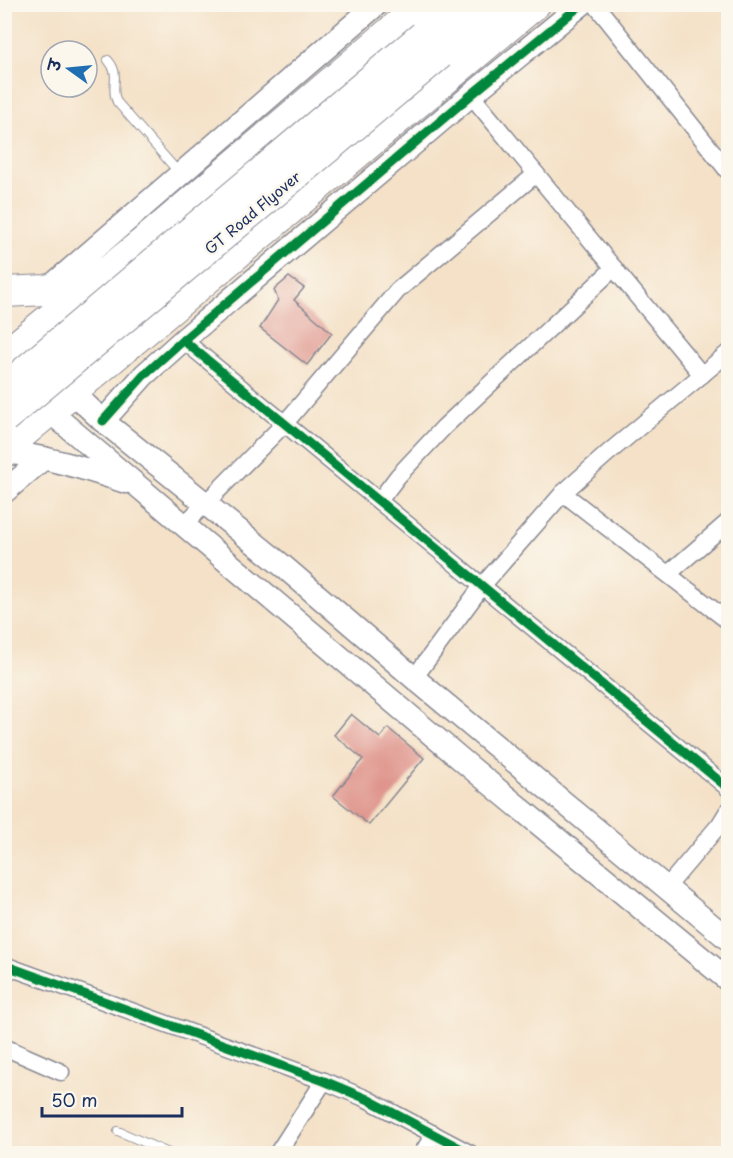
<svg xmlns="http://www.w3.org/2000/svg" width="733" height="1158" font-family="'Playpen Sans','Playpen Sans Deva',sans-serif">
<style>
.building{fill:#df958d}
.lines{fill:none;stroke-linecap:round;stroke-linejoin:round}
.lane-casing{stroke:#888892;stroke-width:10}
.street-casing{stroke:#888892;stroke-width:19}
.secondary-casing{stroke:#888892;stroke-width:25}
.highway-casing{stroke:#888892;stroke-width:32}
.lane{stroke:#fff;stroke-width:8}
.street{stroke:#fff;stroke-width:16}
.secondary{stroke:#fff;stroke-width:22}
.highway{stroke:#fff;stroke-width:30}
.highway-bridge-casing{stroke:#888892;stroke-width:32;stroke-linecap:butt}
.highway-bridge{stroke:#fff;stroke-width:30}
.cycleway-casing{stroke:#fbf7ec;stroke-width:13}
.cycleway{stroke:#00873e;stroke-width:9}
.labels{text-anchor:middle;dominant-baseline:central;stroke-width:5;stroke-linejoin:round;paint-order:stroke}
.street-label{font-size:15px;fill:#1b2f5e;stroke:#fbf7ec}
</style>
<rect width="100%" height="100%" fill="#fbf7ec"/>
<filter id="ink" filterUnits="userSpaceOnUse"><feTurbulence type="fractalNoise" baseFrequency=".0167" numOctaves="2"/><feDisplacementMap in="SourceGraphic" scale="12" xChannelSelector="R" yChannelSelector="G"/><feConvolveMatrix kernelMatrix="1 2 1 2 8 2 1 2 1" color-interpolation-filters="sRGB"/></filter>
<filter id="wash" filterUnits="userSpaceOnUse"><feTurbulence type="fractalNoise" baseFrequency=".008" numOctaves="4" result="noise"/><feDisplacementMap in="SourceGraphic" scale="24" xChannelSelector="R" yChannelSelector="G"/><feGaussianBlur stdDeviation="1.35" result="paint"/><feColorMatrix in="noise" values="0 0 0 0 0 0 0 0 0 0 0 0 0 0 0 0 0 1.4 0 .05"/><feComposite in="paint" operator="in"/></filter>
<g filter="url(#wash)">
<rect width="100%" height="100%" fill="#f4e1c7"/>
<g id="blocks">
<g class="building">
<polygon points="289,277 304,288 294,300 332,333 307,365 260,328 278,300 274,290"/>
<polygon points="351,714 380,738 388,728 424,758 369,825 333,796 363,759 334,735"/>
</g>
</g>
</g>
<g filter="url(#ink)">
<use href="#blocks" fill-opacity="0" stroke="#888892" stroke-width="1.5"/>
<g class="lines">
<defs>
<g id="lane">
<path d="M108,60C122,76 109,86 117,102L180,174"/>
<polyline points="118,1131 171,1154"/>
</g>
<g id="street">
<polyline points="595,4 728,171"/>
<polyline points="471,95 702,375"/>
<polyline points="183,340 728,788"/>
<polyline points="563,493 728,621"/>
<polyline points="379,501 398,476 444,427 614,268"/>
<polyline points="184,525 285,423 398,290 536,174"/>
<polyline points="668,574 728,522"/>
<polyline points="414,678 482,586 563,493 608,453 728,353"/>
<polyline points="667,887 720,824 728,811"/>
<polyline points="4,965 324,1081 367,1099 471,1154"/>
<polyline points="4,1047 61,1072"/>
<polyline points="277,1154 324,1081"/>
<polyline points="422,1154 434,1134"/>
</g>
<g id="secondary">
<polyline points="57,281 377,4"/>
<polyline points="72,392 103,421 283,566 414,678 728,939"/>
<polyline points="49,411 469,766 728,980"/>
<polyline points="103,421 144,375 183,340 471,95 582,4"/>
<path d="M4,452C46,456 86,469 126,482"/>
<polyline points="4,492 44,458"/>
</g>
<g id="highway">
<polyline points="423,36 460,4"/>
<polyline points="440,54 499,4"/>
<polyline points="4,292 47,290 95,272"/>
<polyline points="4,356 145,241 423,4"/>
<polyline points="4,449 535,4"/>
</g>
</defs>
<use href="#lane" class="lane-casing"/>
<use href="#street" class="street-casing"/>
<use href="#secondary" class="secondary-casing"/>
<use href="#highway" class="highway-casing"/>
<use href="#lane" class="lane"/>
<use href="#street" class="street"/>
<use href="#secondary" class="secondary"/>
<use href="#highway" class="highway"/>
<defs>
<g id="highway-bridge">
<polyline points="4,389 423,36"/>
<polyline points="4,418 440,54"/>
</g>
</defs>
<use href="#highway-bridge" class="highway-bridge-casing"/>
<use href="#highway-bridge" class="highway-bridge"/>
<defs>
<g id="cycleway">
<polyline points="183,340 728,788"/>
<polyline points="103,421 144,375 183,340 471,95 582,4"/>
<polyline points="4,965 324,1081 367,1099 471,1154"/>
</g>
</defs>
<use href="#cycleway" class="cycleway-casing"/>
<use href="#cycleway" class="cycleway"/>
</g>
</g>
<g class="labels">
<g class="street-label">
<text transform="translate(252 212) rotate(-40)">GT Road Flyover</text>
</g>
</g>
<rect width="733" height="1158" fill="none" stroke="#fbf7ec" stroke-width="24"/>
<g transform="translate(69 69) rotate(285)"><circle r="28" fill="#fbf7ec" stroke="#a1a7b3" stroke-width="1.5"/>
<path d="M0-4.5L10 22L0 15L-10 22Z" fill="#1f6fb2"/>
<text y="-9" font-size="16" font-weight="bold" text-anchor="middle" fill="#1b2f5e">उ</text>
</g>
<path d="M42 1107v9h140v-9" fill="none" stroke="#1b2f5e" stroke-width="3"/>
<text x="51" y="1107" font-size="18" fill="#1b2f5e" stroke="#fbf7ec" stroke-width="4.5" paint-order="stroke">50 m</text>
</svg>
